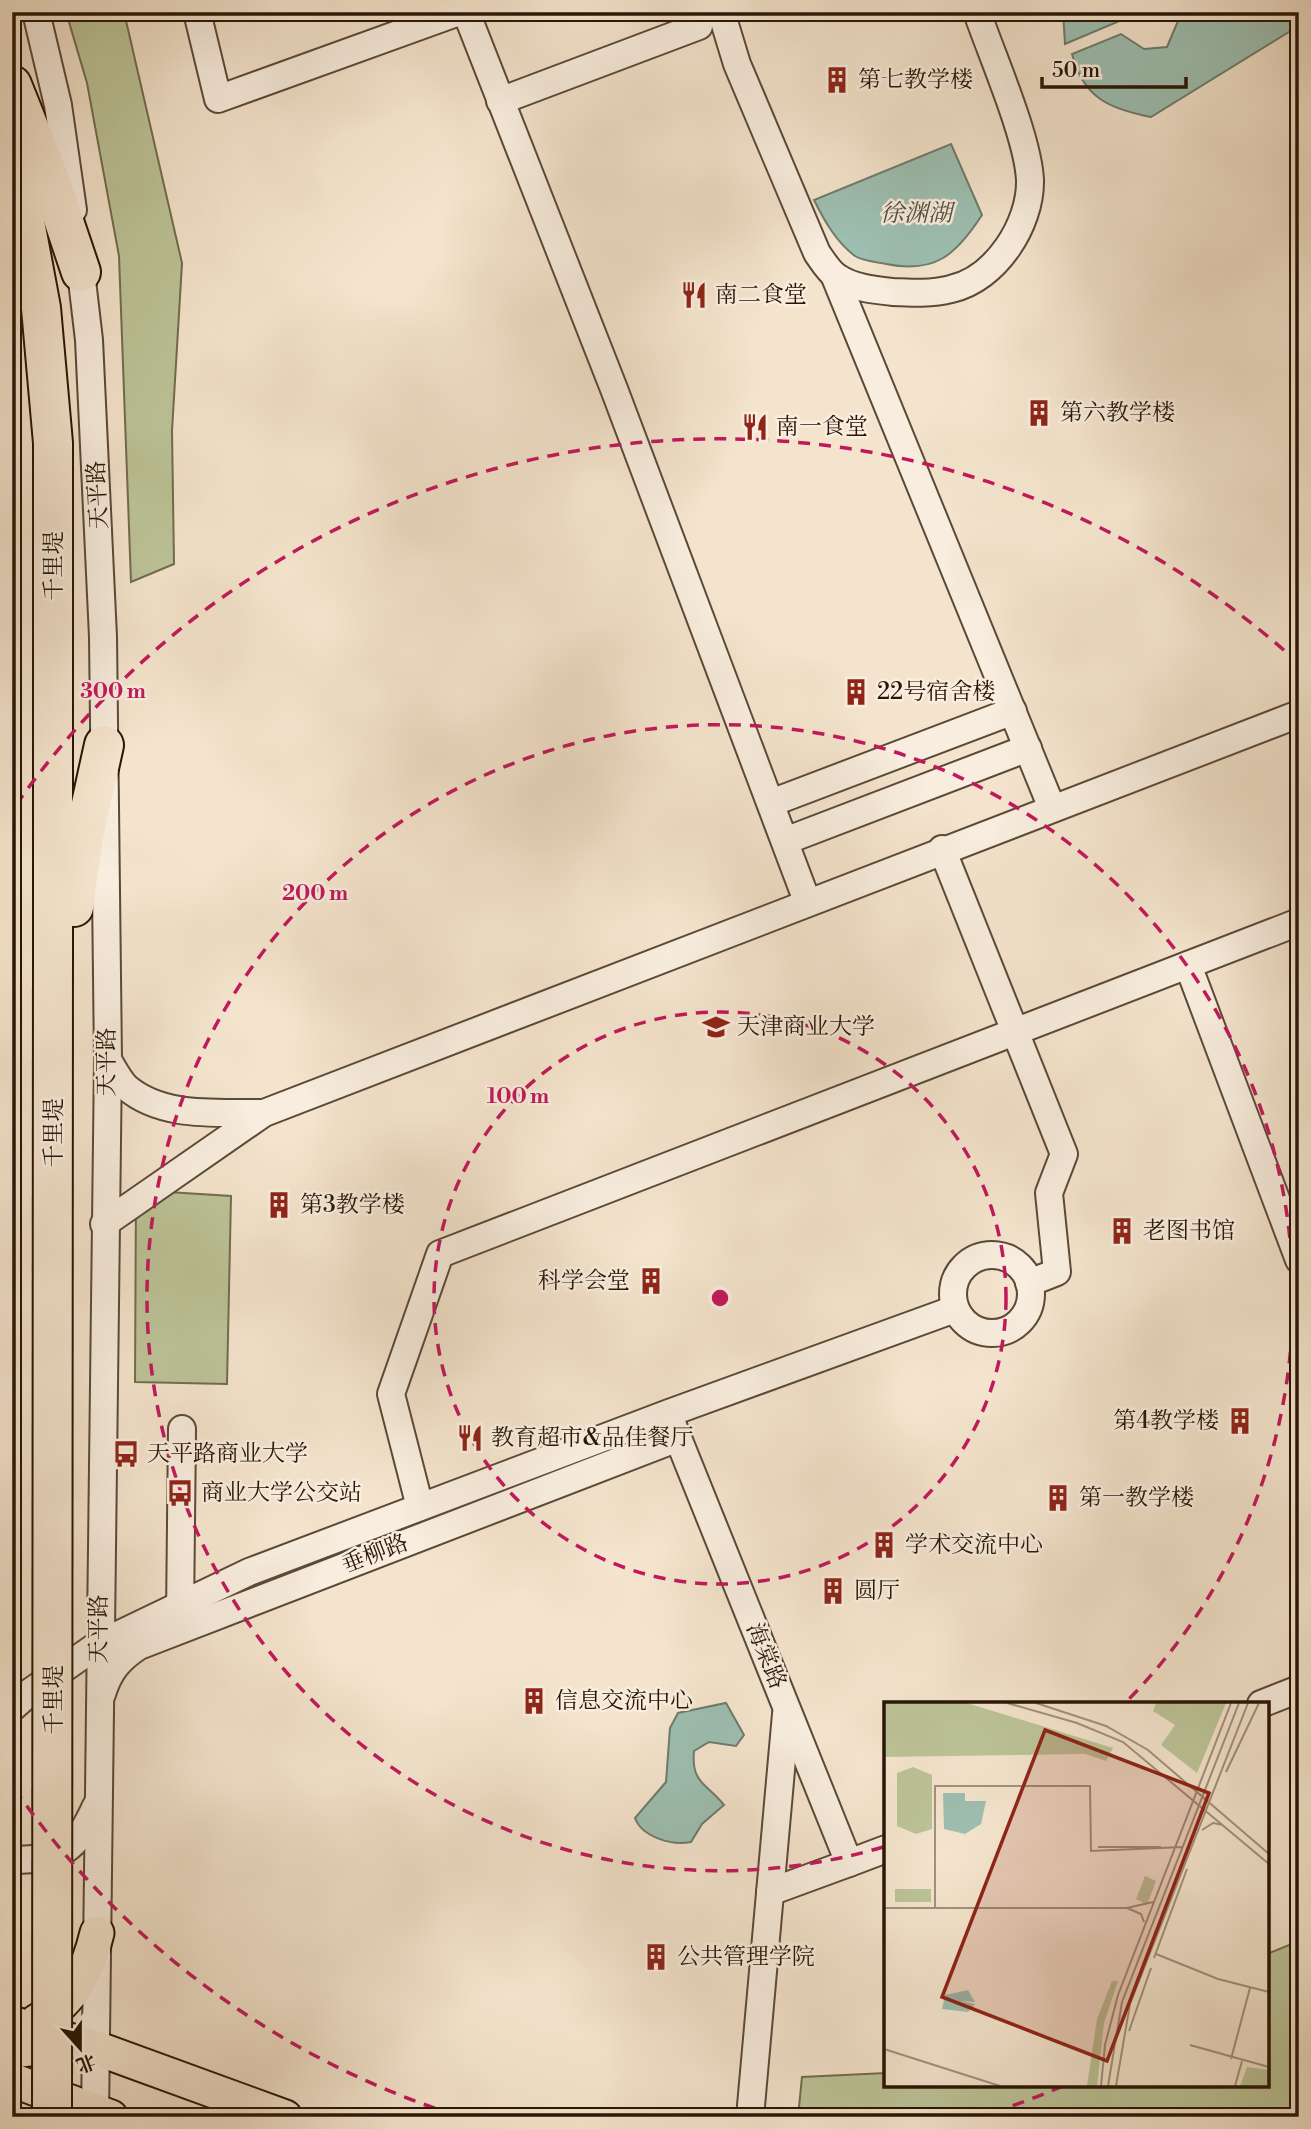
<svg xmlns="http://www.w3.org/2000/svg" width="1311" height="2129" font-family="'Libre Bodoni','Noto Serif SC',serif">
<style>
.green{fill:#bcc498;stroke:#726c4f;stroke-width:2}
.water{fill:#9dbfb1;stroke:#6e7b6d;stroke-width:2}
.lines{fill:none;stroke-linecap:round;stroke-linejoin:round}
.minor-casing{stroke:#5b4938;stroke-width:30}
.major-casing{stroke:#281506;stroke-width:37}
.highway-casing{stroke:#281506;stroke-width:42}
.minor{stroke:#f8edde;stroke-width:26}
.major{stroke:#f4e4cd;stroke-width:33}
.highway{stroke:#f4e4cd;stroke-width:38}
.highway-bridge-casing{stroke:#281506;stroke-width:42;stroke-linecap:butt}
.highway-bridge{stroke:#f4e4cd;stroke-width:38}
.ring{fill:none;stroke:#c2185b;stroke-width:3.5;stroke-dasharray:12 9}
.labels{text-anchor:middle;dominant-baseline:central;stroke-width:5;stroke-linejoin:round;paint-order:stroke}
.poi-label{font-size:23px;fill:#281506;stroke:#f8edde;text-anchor:start}
.street-label{font-size:23px;fill:#281506;stroke:#f8edde}
.water-label{font-size:24px;font-style:italic;fill:#515042;stroke:#f8edde}
.inset-road{fill:none;stroke:#a2917d;stroke-width:2}
.view{fill:#8f2418;fill-opacity:0.15;stroke:#8f2418;stroke-width:3.5}
.inset-edge{fill:none;stroke:#281506;stroke-width:3.5}
.centre{fill:#c2185b;stroke:#f8edde;stroke-width:3.5}
.ring-label{font-size:21px;text-anchor:middle;font-weight:bold;fill:#c2185b;stroke:#f8edde;stroke-width:5;stroke-linejoin:round;paint-order:stroke}
</style>
<rect width="100%" height="100%" fill="#f4e4cd"/>
<filter id="stains"><feTurbulence type="fractalNoise" baseFrequency=".00286" numOctaves="4"/><feColorMatrix values="0 0 0 0 .2 0 0 0 0 .09 0 0 0 0 .02 0 0 0 .5 -.17"/></filter>
<radialGradient id="worn" r=".72"><stop offset=".6" stop-color="#630" stop-opacity="0"/><stop offset="1" stop-color="#630" stop-opacity=".3"/></radialGradient>
<g class="green">
<polygon points="66,12 124,12 182,263 172,431 174,564 131,582 119,256 87,83"/>
<polygon points="136,1190 231,1196 227,1384 135,1382"/>
<polygon points="1299,1941 1299,2117 798,2117 802,2077 886,2073 886,2085 1267,2085 1267,1954"/>
</g>
<g class="water">
<polygon points="1063,12 1128,12 1122,20 1065,44"/>
<path d="M1170,12H1299L1297,27L1151,117C1110,109 1083,98 1072,54L1121,34L1144,49L1167,47L1178,21Z"/>
<path d="M951,144L982,215C956,255 935,274 886,264C877,262 862,261 855,256C836,242 824,220 814,200Z"/>
<path d="M726,1703L744,1735L736,1746L709,1742L694,1751C691,1783 706,1783 724,1805L702,1824L691,1842C672,1846 642,1837 635,1818L666,1782L670,1728L678,1713Z"/>
</g>
<g class="lines">
<defs>
<g id="minor">
<polyline points="36,12 58,105 73,210"/>
<polyline points="197,12 218,99 459,12"/>
<polyline points="466,12 614,389 807,901"/>
<path d="M723,18L737,64L817,253C822,260 829,272 837,277C853,288 874,290 893,292C912,293 932,294 951,289C996,279 1031,224 1030,180C1028,137 992,56 977,12"/>
<polyline points="500,101 699,26 694,12"/>
<polyline points="79,255 89,340 103,637 108,1060 95,2117"/>
<polyline points="835,277 1052,808"/>
<polyline points="771,803 1013,711"/>
<polyline points="785,841 1028,748"/>
<polyline points="942,849 1064,1154 1049,1193 1057,1272 1029,1283"/>
<polyline points="1188,965 1299,1260"/>
<path d="M108,1060C113,1068 119,1080 126,1087C163,1119 219,1112 264,1113"/>
<polyline points="104,1224 264,1113 1299,714"/>
<circle cx="992" cy="1294" r="39"/>
<polyline points="672,1423 849,1863 886,1849"/>
<polyline points="420,1507 391,1394 440,1254 1299,922"/>
<polyline points="180,1617 182,1429"/>
<path d="M102,1694C109,1671 119,1659 139,1646L678,1438"/>
<polyline points="1261,1704 1299,1689"/>
<polyline points="12,1708 30,1692 99,1644 249,1572 669,1413 955,1309"/>
<path d="M12,1860C62,1859 75,1852 96,1806"/>
<polyline points="770,1892 849,1863"/>
<polyline points="750,2117 786,1714"/>
</g>
<g id="major">
<path d="M37,2021C73,2002 88,1971 97,1933"/>
<polyline points="12,2023 96,2048 285,2117"/>
<polyline points="12,2051 62,2045"/>
<polyline points="12,2080 111,2117"/>
</g>
<g id="highway">
<polyline points="12,85 49,177 81,272"/>
<polyline points="12,152 41,308 53,443 53,954"/>
<polyline points="74,907 84,836 104,745"/>
</g>
</defs>
<use href="#minor" class="minor-casing"/>
<use href="#major" class="major-casing"/>
<use href="#highway" class="highway-casing"/>
<use href="#minor" class="minor"/>
<use href="#major" class="major"/>
<use href="#highway" class="highway"/>
<defs>
<polyline id="highway-bridge" points="52,2117 53,954"/>
</defs>
<use href="#highway-bridge" class="highway-bridge-casing"/>
<use href="#highway-bridge" class="highway-bridge"/>
</g>
<g class="ring">
<circle cx="720" cy="1298" r="286"/>
<path d="M883 1847A573 573 0 1 1 1125 1703"/>
<path d="M1063 2086A859 859 0 0 1 985 2115M455 2115A859 859 0 0 1 16 1791M16 805A859 859 0 0 1 1295 660"/>
</g>
<defs>
<symbol id="building-bare" viewBox="-9 -9 18 18"><path d="M-4-6H4V6H1V3H-1V6H-4ZM-2.5-4.3h1.7v1.8h-1.7ZM.8-4.3h1.7v1.8H.8ZM-2.5-1h1.7V.8h-1.7ZM.8-1h1.7V.8H.8Z" fill="#8f2418" stroke="#f8edde" stroke-width="2.5" paint-order="stroke"/></symbol>
<symbol id="restaurant-bare" viewBox="-9 -9 18 18"><path d="M-5-6h1v4h1v-4h1v4h1v-4h1v5L-1.5 .5V6h-2V.5L-5-1ZM5-6V6H3V1.5H1.5Q1.5-4 5-6Z" fill="#8f2418" stroke="#f8edde" stroke-width="2.5" paint-order="stroke"/></symbol>
<symbol id="university-bare" viewBox="-9 -9 18 18"><path d="M0-5L7-2L0 1L-7-2ZM-4 1L0 2.5L4 1V4Q0 6-4 4Z" fill="#8f2418" stroke="#f8edde" stroke-width="2.5" paint-order="stroke"/></symbol>
<symbol id="bus-bare" viewBox="-9 -9 18 18"><path d="M-5-6H5V4H4V6H2V4H-2V6H-4V4H-5ZM-3.5-4V0h7V-4ZM-3.5 1.2v1.5H-2V1.2ZM2 1.2v1.5H3.5V1.2Z" fill="#8f2418" stroke="#f8edde" stroke-width="2.5" paint-order="stroke"/></symbol>
</defs>
<g fill-rule="evenodd">
<use href="#building-bare" x="818" y="61" width="38" height="38"/>
<use href="#restaurant-bare" x="675" y="276" width="38" height="38"/>
<use href="#building-bare" x="1020" y="394" width="38" height="38"/>
<use href="#restaurant-bare" x="736" y="408" width="38" height="38"/>
<use href="#building-bare" x="837" y="673" width="38" height="38"/>
<use href="#university-bare" x="697" y="1008" width="38" height="38"/>
<use href="#building-bare" x="260" y="1186" width="38" height="38"/>
<use href="#building-bare" x="1103" y="1212" width="38" height="38"/>
<use href="#building-bare" x="632" y="1262" width="38" height="38"/>
<use href="#building-bare" x="1221" y="1402" width="38" height="38"/>
<use href="#restaurant-bare" x="451" y="1419" width="38" height="38"/>
<use href="#bus-bare" x="107" y="1435" width="38" height="38"/>
<use href="#bus-bare" x="161" y="1474" width="38" height="38"/>
<use href="#building-bare" x="1039" y="1479" width="38" height="38"/>
<use href="#building-bare" x="865" y="1526" width="38" height="38"/>
<use href="#building-bare" x="814" y="1572" width="38" height="38"/>
<use href="#building-bare" x="515" y="1682" width="38" height="38"/>
<use href="#building-bare" x="637" y="1938" width="38" height="38"/>
</g>
<g class="labels">
<g class="poi-label">
<text x="858" y="80">第七教学楼</text>
<text x="715" y="295">南二食堂</text>
<text x="1060" y="413">第六教学楼</text>
<text x="776" y="427">南一食堂</text>
<text x="877" y="692">22号宿舍楼</text>
<text x="737" y="1027">天津商业大学</text>
<text x="300" y="1205">第3教学楼</text>
<text x="1143" y="1231">老图书馆</text>
<text x="630" y="1281" text-anchor="end">科学会堂</text>
<text x="1219" y="1421" text-anchor="end">第4教学楼</text>
<text x="491" y="1438">教育超市&amp;品佳餐厅</text>
<text x="147" y="1454">天平路商业大学</text>
<text x="201" y="1493">商业大学公交站</text>
<text x="1079" y="1498">第一教学楼</text>
<text x="905" y="1545">学术交流中心</text>
<text x="854" y="1591">圆厅</text>
<text x="555" y="1701">信息交流中心</text>
<text x="677" y="1957">公共管理学院</text>
</g>
<g class="street-label">
<text transform="translate(98 495) rotate(-93)">天平路</text>
<text transform="translate(54 566) rotate(-90)">千里堤</text>
<text transform="translate(107 1062) rotate(-90)">天平路</text>
<text transform="translate(54 1133) rotate(-90)">千里堤</text>
<text transform="translate(375 1554) rotate(-21)">垂柳路</text>
<text transform="translate(99 1629) rotate(-90)">天平路</text>
<text transform="translate(766 1656) rotate(68)">海棠路</text>
<text transform="translate(54 1700) rotate(-90)">千里堤</text>
</g>
<g class="water-label">
<text x="916" y="214">徐渊湖</text>
</g>
</g>
<g transform="translate(884 1702)">
<rect width="385" height="385" fill="#f4e4cd"/>
<path d="M0,1H83L229,46L222,59L201,52L0,55ZM272,1H342L313,71L277,43L291,23L269,9ZM29,65L48,73V127L32,132L13,124V71ZM261,174L272,179L263,203L252,197ZM11,187H47V200H11ZM228,279H234L220,321L213,384H203L213,317ZM363,365L385,368V384H356Z" fill="#bcc498"/>
<path d="M59,91H81V99H102L97,122L81,132L60,127ZM84,288L91,300L76,299L91,302L84,310L58,307L61,293Z" fill="#9dbfb1"/>
<path class="inset-road" d="M123,1L193,21L239,40L385,162M152,1L222,24L264,48L385,152M342,70L375,1M318,128L329,121L339,123M214,145H277M0,206H243L269,200M51,206V84H206L207,149L299,145M243,206L257,212L260,220M272,252L334,277L385,290M270,256L303,167M245,329L267,266M306,343L385,365M0,347L116,384M347,357L366,286M217,384L221,343L234,293L347,1M224,384L238,300L355,1M232,384L246,302L364,1M351,384L358,359"/>
<path class="view" d="M161,28L325,91L223,359L58,295Z"/>
<rect width="385" height="385" class="inset-edge"/>
</g>
<circle cx="720" cy="1298" r="10" class="centre"/>
<g class="ring-label">
<text x="113" y="698">300 m</text>
<text x="315" y="900">200 m</text>
<text x="518" y="1103">100 m</text>
</g>
<rect width="1311" height="2129" fill="none" stroke="#f4e4cd" stroke-width="42"/>
<rect x="14" y="14" width="1283" height="2101" fill="none" stroke="#281506" stroke-width="3.5"/>
<rect x="21" y="21" width="1269" height="2087" fill="none" stroke="#281506" stroke-width="2"/>
<g transform="translate(80 2048) rotate(159)" stroke="#f8edde" stroke-width="5" paint-order="stroke">
<path d="M0-5L12 26L0 18L-12 26Z" fill="#281506"/>
<text y="-10" font-size="19" font-weight="bold" text-anchor="middle" fill="#281506">北</text>
</g>
<path d="M1042 77v10h144v-10" fill="none" stroke="#281506" stroke-width="3.5"/>
<text x="1052" y="77" font-size="21" fill="#281506" stroke="#f8edde" stroke-width="5" paint-order="stroke">50 m</text>
<rect width="100%" height="100%" filter="url(#stains)"/>
<rect width="100%" height="100%" fill="url(#worn)"/>
</svg>
